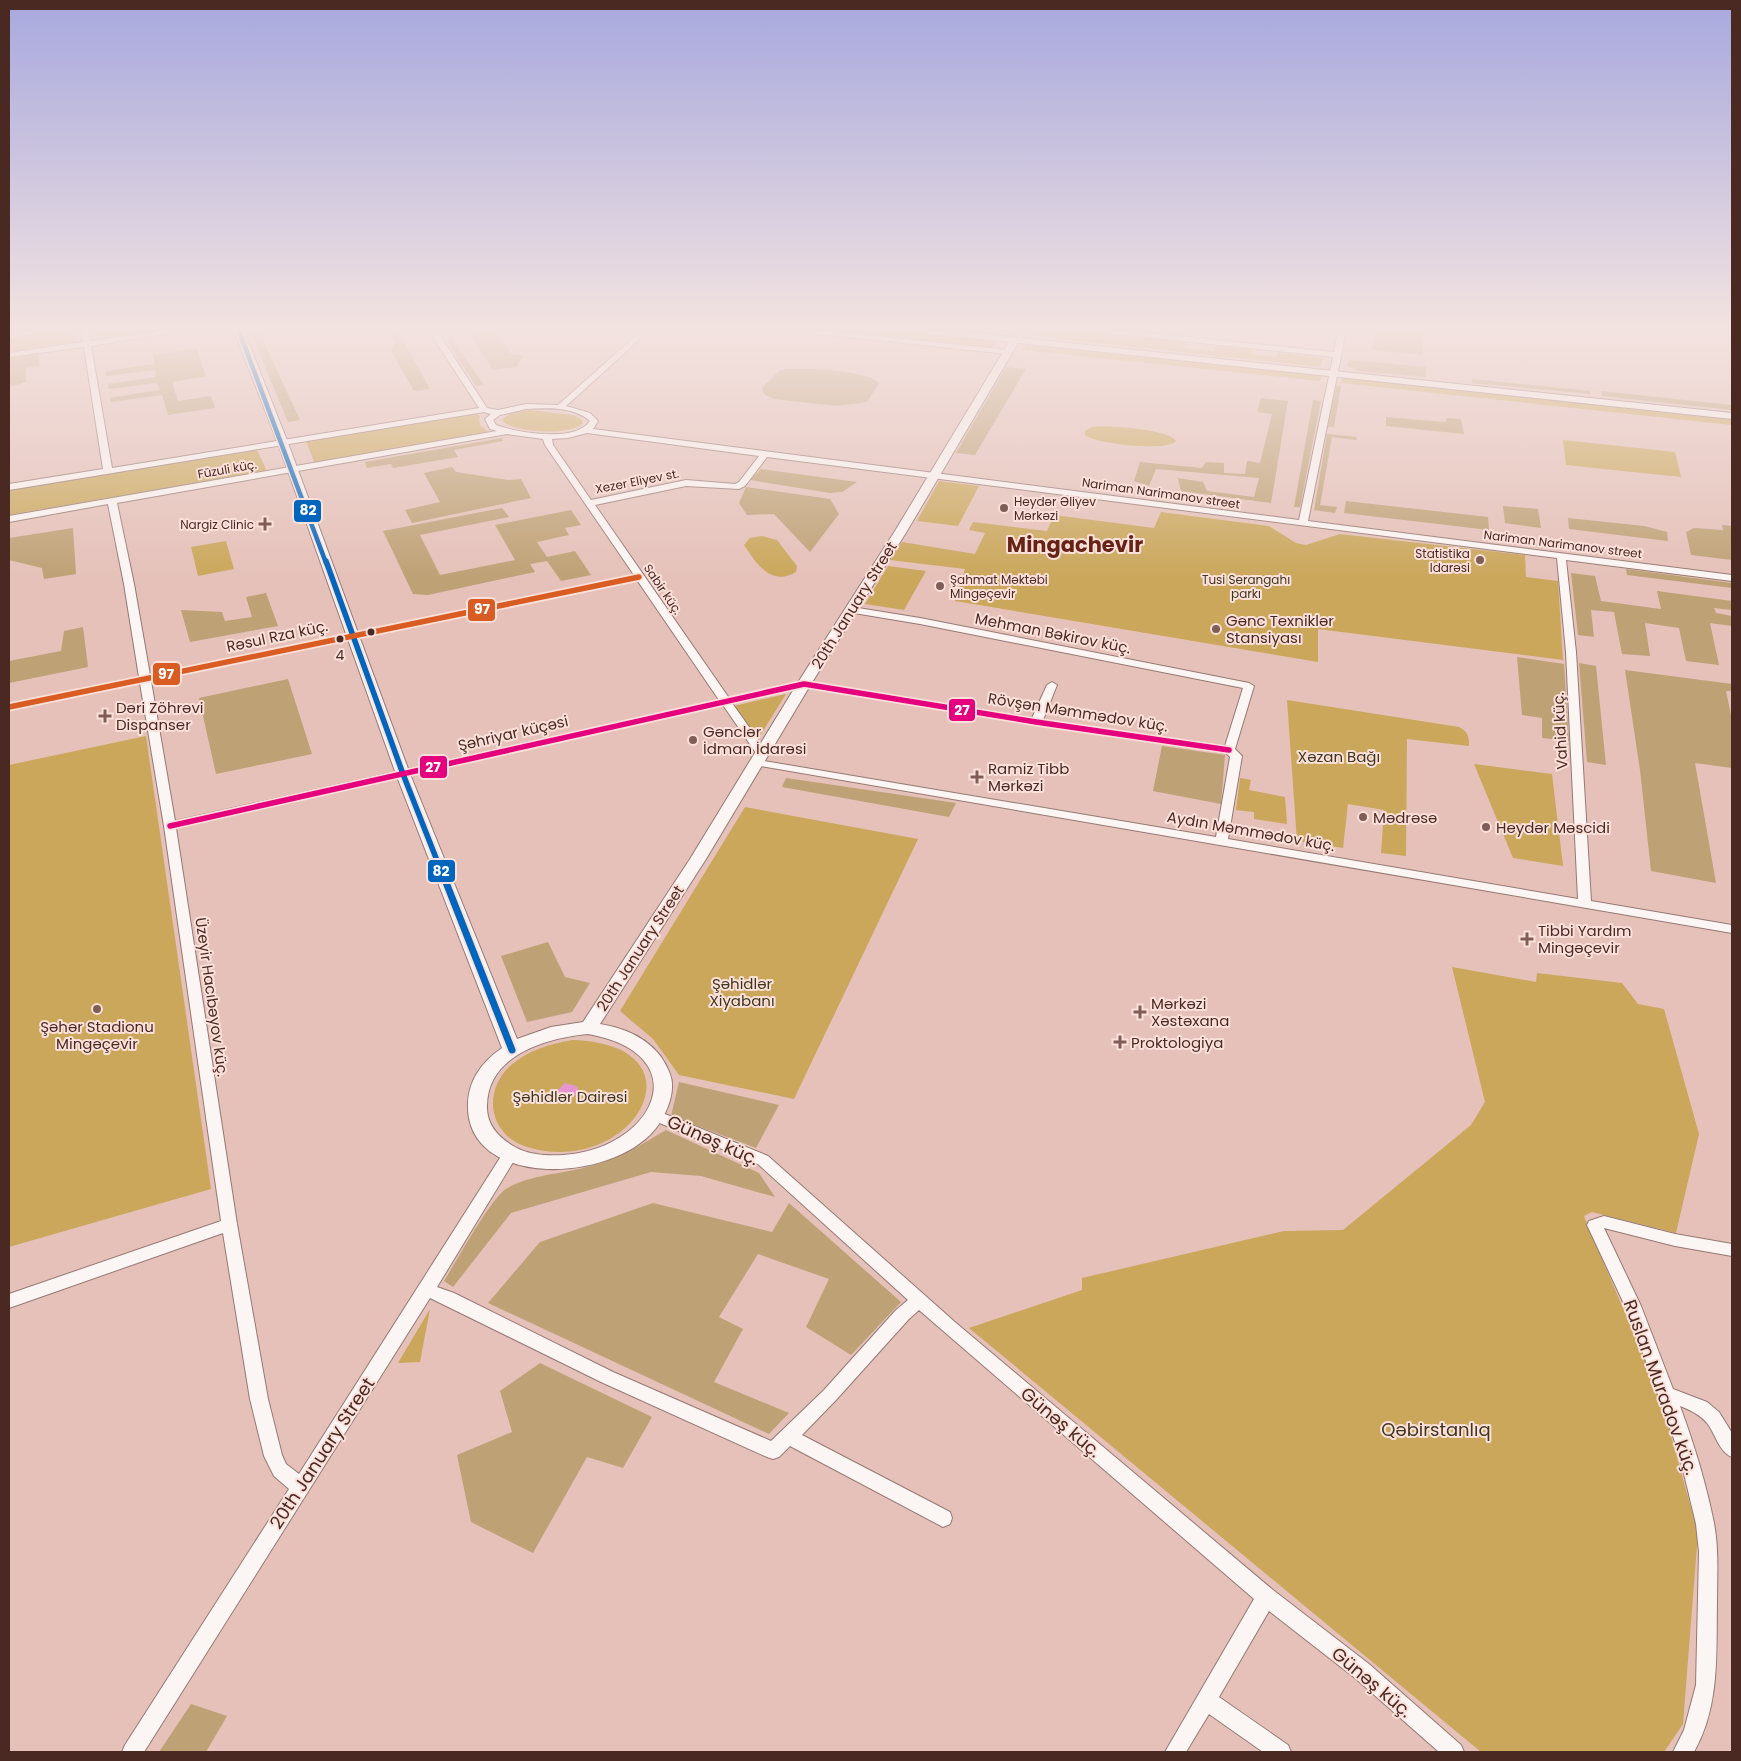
<svg xmlns="http://www.w3.org/2000/svg" width="1741" height="1761" font-family="Poppins,sans-serif">
<style>
.green{fill:#caa75b}
.forest{fill:#bea175}
.water{fill:#e695cf}
.lines{fill:none;stroke-linecap:round;stroke-linejoin:round}
.minor-casing{stroke:#967873;stroke-width:2}
.major-casing{stroke:#967873;stroke-width:2}
.minor{fill:#fbf6f4;fill-rule:evenodd}
.major{fill:#fbf6f4;fill-rule:evenodd}
.bus-1-far2-casing{stroke:#fce1db;stroke-width:7}
.bus-1-far1-casing{stroke:#fce1db;stroke-width:9}
.bus-1-casing{stroke:#fce1db;stroke-width:11}
.bus-2-casing{stroke:#fce1db;stroke-width:9}
.bus-3-casing{stroke:#fce1db;stroke-width:9}
.bus-1-far2{stroke:#0065bd;stroke-width:4.5}
.bus-1-far1{stroke:#0065bd;stroke-width:5.5}
.bus-1{stroke:#0065bd;stroke-width:7}
.bus-2{stroke:#d95c22;stroke-width:5.5}
.bus-3{stroke:#e5007d;stroke-width:5.5}
.poi-dot{fill:#805e57;stroke:#fce1db;stroke-width:2}
.bus-dot{fill:#4a2922;stroke:#fce1db;stroke-width:2}
.labels{text-anchor:middle;dominant-baseline:central;stroke-width:4;stroke-linejoin:round;paint-order:stroke}
.far-street-label{font-size:12px;fill:#4a2922;stroke:#fce1db}
.far-poi-label{font-size:12px;fill:#4a2922;stroke:#fce1db;text-anchor:start}
.far-park-label{font-size:12px;fill:#3e371f;stroke:#fce1db}
.bus-label{font-size:14px;fill:#4a2922;stroke:#fce1db}
.street-label{font-size:15px;fill:#4a2922;stroke:#fce1db}
.poi-label{font-size:15px;fill:#4a2922;stroke:#fce1db;text-anchor:start}
.park-label{font-size:15px;fill:#3e371f;stroke:#fce1db}
.near-street-label{font-size:18px;fill:#4a2922;stroke:#fce1db}
.near-park-label{font-size:18px;fill:#3e371f;stroke:#fce1db}
.far-town-label{font-size:21px;font-weight:bold;fill:#672216;stroke:#fce1db}
.line-badge{stroke:#fce1db;stroke-width:2}
.badge-label{font-size:14px;text-anchor:middle;font-weight:bold;fill:#fff}
</style>
<rect width="100%" height="100%" fill="#e5c1b9"/>
<g class="green">
<polygon points="51,331 74,331 76,344 9,354 9,338"/>
<polygon points="96,331 165,331 98,341"/>
<polygon points="835,331 915,331 997,340 992,348"/>
<polygon points="1035,331 1090,331 1186,341 1184,348 1214,351 1216,346 1253,350 1252,354 1276,357 1278,353 1323,358 1320,367 1032,336"/>
<polygon points="1027,343 1322,375 1320,381 1023,350"/>
<polygon points="1342,377 1732,418 1732,425 1341,383"/>
<path d="M530,410L573,415L581,419L583,423C572,436 511,433 502,420L510,413Z"/>
<path d="M477,414L480,416C477,428 485,427 490,434L315,464L306,441Z"/>
<path d="M1092,427C1105,425 1170,429 1176,441C1168,452 1095,444 1085,435V431Z"/>
<polygon points="1563,440 1675,452 1681,477 1566,465"/>
<polygon points="257,450 267,471 9,515 9,490"/>
<polygon points="939,481 979,486 958,526 917,521"/>
<polygon points="1161,512 1269,526 1296,543 1306,545 1340,534 1525,555 1526,577 1558,581 1563,660 1318,629 1318,662 955,601 965,569 890,560 902,542 975,554 985,533 969,530 973,522 1047,531 1054,515 1154,528"/>
<path d="M762,536L777,540L797,566L796,572C771,587 756,563 744,545L750,538Z"/>
<polygon points="226,541 234,569 198,576 191,547"/>
<polygon points="888,566 926,571 904,610 865,604"/>
<polygon points="786,694 753,747 725,708"/>
<path d="M1287,700L1459,727C1468,732 1469,736 1469,746L1407,739L1406,856L1381,853L1384,810L1348,804L1343,848L1297,841Z"/>
<polygon points="146,736 211,1189 9,1247 9,765"/>
<polygon points="1474,764 1552,774 1563,866 1513,858"/>
<polygon points="1240,778 1251,780 1249,790 1285,797 1287,824 1254,819 1254,812 1236,810"/>
<polygon points="745,807 918,839 794,1099 679,1075 653,1039 620,1011"/>
<polygon points="1452,967 1536,982 1537,973 1622,983 1638,1004 1664,1009 1699,1134 1676,1233 1592,1212 1584,1216 1660,1396 1698,1533 1683,1724 1664,1752 1481,1752 969,1328 1082,1290 1082,1278 1284,1231 1343,1230 1471,1125 1485,1102"/>
<path d="M573,1040C709,1045 634,1179 527,1147C489,1135 482,1092 510,1066C528,1050 550,1044 573,1040Z"/>
<polygon points="430,1309 420,1362 398,1363"/>
</g>
<g class="forest">
<polygon points="250,331 259,331 300,420 288,422"/>
<polygon points="389,331 398,331 430,389 414,391 391,351 395,341"/>
<polygon points="495,331 511,354 523,356 516,367 493,370 470,334"/>
<polygon points="1375,331 1423,331 1423,355 1372,350"/>
<polygon points="451,337 484,385 476,386 445,338"/>
<polygon points="196,348 206,376 172,382 178,401 211,396 215,408 168,415 162,395 111,402 110,398 160,390 157,383 109,389 108,384 156,377 155,370 106,376 106,371 154,364 153,355"/>
<polygon points="38,353 40,366 26,368 26,382 9,387 9,358"/>
<polygon points="1349,360 1426,367 1426,377 1359,371 1347,366"/>
<polygon points="1006,367 1026,369 975,455 956,453"/>
<path d="M787,369C806,368 867,370 879,383L867,402L837,406L774,399L764,394L762,388L779,371Z"/>
<polygon points="1472,379 1590,391 1590,394 1472,383"/>
<polygon points="1336,386 1341,386 1334,427 1328,427"/>
<polygon points="1601,391 1732,405 1732,410 1602,396"/>
<polygon points="1261,398 1288,401 1271,503 1181,491 1178,478 1203,482 1207,491 1254,497 1259,478 1156,469 1149,486 1134,481 1140,462 1202,468 1206,462 1224,463 1224,473 1245,474 1247,461 1260,463 1272,414 1257,412"/>
<polygon points="1313,400 1321,401 1300,507 1294,507"/>
<polygon points="1386,417 1445,422 1447,418 1461,419 1464,434 1386,426"/>
<polygon points="1327,434 1357,437 1356,440 1332,437 1320,505 1337,507 1335,513 1314,510"/>
<polygon points="502,438 503,441 454,450 458,457 393,468 391,464 367,468 365,462"/>
<polygon points="452,467 456,472 508,480 521,479 531,498 412,523 405,510 440,502 424,473"/>
<polygon points="761,469 857,482 842,492 830,493 750,480"/>
<polygon points="746,487 830,499 839,514 810,552 774,514 747,515 739,503"/>
<polygon points="1346,501 1488,517 1489,530 1344,513"/>
<polygon points="1503,506 1538,509 1541,528 1505,523"/>
<polygon points="502,508 509,517 420,535 440,575 515,560 495,525 571,510 581,525 565,528 569,535 537,542 547,557 575,551 591,575 561,581 547,561 530,564 535,572 428,595 413,594 383,531"/>
<polygon points="1568,518 1644,526 1667,532 1668,541 1569,529"/>
<polygon points="1722,525 1732,526 1732,560 1691,555 1686,532 1694,528 1723,530"/>
<polygon points="73,528 76,574 44,579 42,568 9,560 9,538"/>
<polygon points="1626,569 1732,583 1732,588 1627,575"/>
<polygon points="1571,573 1595,576 1601,601 1661,609 1657,591 1732,601 1732,610 1714,608 1716,613 1732,616 1732,626 1710,623 1719,665 1686,661 1679,628 1645,623 1650,656 1622,654 1614,612 1591,610 1594,637 1578,635"/>
<polygon points="266,593 278,626 190,642 181,610 222,612 225,621 252,617 246,597"/>
<polygon points="83,627 88,667 9,683 9,661 61,651 64,631"/>
<polygon points="1517,657 1564,664 1569,741 1542,738 1542,718 1522,715"/>
<polygon points="1579,663 1596,666 1606,765 1587,762"/>
<polygon points="1625,670 1732,684 1732,691 1726,691 1732,720 1732,768 1695,763 1716,883 1651,871 1640,770"/>
<polygon points="288,679 312,754 216,774 199,698"/>
<polygon points="1162,746 1225,755 1221,804 1153,791"/>
<polygon points="786,778 956,803 949,817 782,787"/>
<polygon points="548,942 565,977 590,983 572,1012 527,1022 501,956"/>
<polygon points="679,1082 779,1105 756,1148 671,1116"/>
<path d="M666,1130L759,1173L775,1197L701,1176L651,1172L511,1213L453,1287L444,1281C456,1262 491,1198 506,1189C528,1175 562,1174 587,1167C618,1159 639,1146 666,1130Z"/>
<polygon points="653,1203 772,1232 789,1203 901,1302 851,1355 806,1327 829,1279 758,1254 719,1317 743,1329 714,1382 789,1413 769,1434 488,1303 540,1242"/>
<polygon points="540,1363 652,1417 623,1468 587,1457 533,1553 471,1522 457,1455 512,1432 500,1391"/>
<polygon points="191,1704 227,1716 206,1752 159,1752"/>
</g>
<polygon class="water" points="565,1083 576,1086 578,1088 576,1095 568,1098 560,1097 557,1091"/>
<g class="lines">
<defs>
<g id="minor">
<path d="M81,331H89L90,341L163,331H183L91,346L112,468L479,408L429,331H437L487,408L498,410L526,404L558,405L641,331H649L566,406L590,413L598,421L593,429L1299,520L1333,357L1106,333L1102,331H1128L1334,352L1338,331H1346L1308,521L1732,575V581L1566,560L1576,652L1591,901L1732,925V933L760,766L758,764L760,762L764,761L1216,837L1230,757L1226,753L1036,725L804,687L732,703L768,754L762,757L758,756L723,705L176,828L237,1224L268,1399L282,1455L286,1464L299,1474L505,1150L510,1148L515,1150L518,1154L437,1287L454,1293L613,1372L771,1441L824,1390L896,1310L908,1300L758,1164L650,1119L648,1115L650,1111L655,1110L768,1156L956,1323L1273,1590L1369,1664L1461,1745L1464,1752H1439L1355,1678L1269,1611L1219,1697L1288,1745L1291,1752H1263L1209,1714L1186,1752H1165L1254,1599L919,1310L908,1320L836,1400L802,1435L950,1512L952,1518L950,1524L943,1527L790,1446L779,1457L773,1459L767,1457L601,1382L430,1298L144,1752H122L125,1745L289,1489L274,1476L264,1456L250,1399L223,1233L9,1308V1294L221,1221L164,826L140,683L9,710V704L139,677L124,584L108,504L9,522V516L497,431L490,429L485,419L491,414L484,412L9,490V484L103,469L84,347L9,357V353L83,342ZM526,409C547,408 573,406 590,421C575,443 518,433 496,425L493,420L500,415ZM587,433L759,456L739,482L735,484L686,480L591,500L553,445L552,439L568,438ZM507,434L543,439L545,445L634,575L150,675L134,584L117,503ZM767,457L1557,558L1566,652L1578,899L1228,839L1242,756L1235,749L1254,686L1249,683L920,618L852,607L847,610L848,612L920,624L1243,688L1225,746L1043,720L1057,685L1052,682L1047,685L1032,718L804,681L729,698L595,505L686,486L739,489L745,486ZM637,580L719,700L175,821L151,681Z"/>
<polygon points="803,331 829,331 1008,350 1012,352 1008,354 807,333"/>
<path d="M1604,1216L1675,1234L1732,1244V1256L1675,1246L1604,1228L1641,1306L1673,1389L1707,1402L1719,1412L1732,1433V1457C1719,1452 1715,1433 1707,1423C1699,1414 1690,1410 1680,1406C1694,1444 1706,1483 1714,1523C1719,1549 1717,1577 1717,1603C1716,1655 1720,1706 1694,1752H1673L1684,1730L1696,1685L1699,1552L1696,1524L1679,1453L1644,1356L1625,1306L1587,1225L1589,1221Z"/>
</g>
<g id="major">
<polygon points="21,331 44,331 9,339 9,333"/>
<path d="M234,331H244L288,443L410,774L517,1039L551,1027L583,1022L690,859L797,684L895,531L1009,342L929,334L924,331H957L1013,337L1018,333L1021,334L1022,338L1732,413V419L1018,343L907,531L811,684L706,859L600,1024C630,1029 659,1043 670,1074C676,1090 668,1110 659,1124C619,1184 464,1191 468,1103C469,1079 483,1061 502,1048L396,774L278,443ZM588,1034C699,1054 655,1149 563,1155C547,1156 529,1155 515,1147C499,1138 486,1125 487,1105C488,1055 546,1038 588,1034Z"/>
</g>
</defs>
<use href="#minor" class="minor-casing"/>
<use href="#major" class="major-casing"/>
<use href="#minor" class="minor"/>
<use href="#major" class="major"/>
<defs>
<polyline id="bus-1-far2" points="239,331 326,563"/>
<polyline id="bus-1-far1" points="326,561 403,774 438,863"/>
<polyline id="bus-1" points="438,862 512,1050"/>
<polyline id="bus-2" points="9,707 639,577"/>
<polyline id="bus-3" points="170,826 804,684 1036,722 1229,750"/>
</defs>
<use href="#bus-1-far2" class="bus-1-far2-casing"/>
<use href="#bus-1-far1" class="bus-1-far1-casing"/>
<use href="#bus-1" class="bus-1-casing"/>
<use href="#bus-2" class="bus-2-casing"/>
<use href="#bus-3" class="bus-3-casing"/>
<use href="#bus-1-far2" class="bus-1-far2"/>
<use href="#bus-1-far1" class="bus-1-far1"/>
<use href="#bus-1" class="bus-1"/>
<use href="#bus-2" class="bus-2"/>
<use href="#bus-3" class="bus-3"/>
</g>
<linearGradient id="sky" x2="0" y2="1"><stop stop-color="#a7a8de"/><stop offset="0.57" stop-color="#f3e3e0"/><stop offset="1" stop-color="#f3e3e0" stop-opacity="0"/></linearGradient>
<rect width="1741" height="578" fill="url(#sky)"/>
<g class="poi-dot">
<circle cx="1004" cy="508" r="5"/>
<path d="M262.5 516.5h5v5h5v5h-5v5h-5v-5h-5v-5h5z"/>
<circle cx="1480" cy="560" r="5"/>
<circle cx="940" cy="586" r="5"/>
<circle cx="1216" cy="629" r="5"/>
<path d="M102.5 708.5h5v5h5v5h-5v5h-5v-5h-5v-5h5z"/>
<circle cx="693" cy="740" r="5"/>
<path d="M974.5 769.5h5v5h5v5h-5v5h-5v-5h-5v-5h5z"/>
<circle cx="1363" cy="817" r="5"/>
<circle cx="1486" cy="827" r="5"/>
<path d="M1524.5 931.5h5v5h5v5h-5v5h-5v-5h-5v-5h5z"/>
<circle cx="97" cy="1009" r="5"/>
<path d="M1137.5 1004.5h5v5h5v5h-5v5h-5v-5h-5v-5h5z"/>
<path d="M1117.5 1034.5h5v5h5v5h-5v5h-5v-5h-5v-5h5z"/>
</g>
<g class="bus-dot">
<circle cx="371" cy="632" r="4.5"/>
<circle cx="340" cy="639" r="4.5"/>
</g>
<g class="labels">
<g class="far-street-label">
<text transform="translate(227 469) rotate(-10)">Füzuli küç.</text>
<text transform="translate(637 481) rotate(-11)">Xezer Eliyev st.</text>
<text transform="translate(1161 493) rotate(8)">Nariman Narimanov street</text>
<text transform="translate(1563 544) rotate(7)">Nariman Narimanov street</text>
<text transform="translate(663 589) rotate(56)">Sabir küç.</text>
</g>
<g class="far-poi-label">
<text x="1014" y="501">Heydər Əliyev<tspan x="1014" dy="14">Mərkəzi</tspan></text>
<text x="254" y="524" text-anchor="end">Nargiz Clinic</text>
<text x="1470" y="553" text-anchor="end">Statistika<tspan x="1470" dy="14">Idarəsi</tspan></text>
<text x="950" y="579">Şahmat Məktəbi<tspan x="950" dy="14">Mingəçevir</tspan></text>
</g>
<g class="far-park-label">
<text x="1246" y="579">Tusi Serangahı<tspan x="1246" dy="14">parkı</tspan></text>
</g>
<g class="bus-label">
<text x="340" y="655">4</text>
</g>
<g class="street-label">
<text transform="translate(854 605) rotate(-58)">20th January Street</text>
<text transform="translate(1053 633) rotate(11)">Mehman Bəkirov küç.</text>
<text transform="translate(277 636) rotate(-12)">Rəsul Rza küç.</text>
<text transform="translate(1078 712) rotate(9)">Rövşən Məmmədov küç.</text>
<text transform="translate(1560 731) rotate(-93)">Vahid küç.</text>
<text transform="translate(513 733) rotate(-13)">Şəhriyar küçəsi</text>
<text transform="translate(1251 831) rotate(10)">Aydın Məmmədov küç.</text>
<text transform="translate(640 948) rotate(-57)">20th January Street</text>
<text transform="translate(212 997) rotate(82)">Üzeyir Hacıbəyov küç.</text>
</g>
<g class="poi-label">
<text x="1226" y="620">Gənc Texniklər<tspan x="1226" dy="17">Stansiyası</tspan></text>
<text x="116" y="707">Dəri Zöhrəvi<tspan x="116" dy="17">Dispanser</tspan></text>
<text x="703" y="731">Gənclər<tspan x="703" dy="17">İdman İdarəsi</tspan></text>
<text x="988" y="768">Ramiz Tibb<tspan x="988" dy="17">Mərkəzi</tspan></text>
<text x="1373" y="817">Mədrəsə</text>
<text x="1496" y="827">Heydər Məscidi</text>
<text x="1538" y="930">Tibbi Yardım<tspan x="1538" dy="17">Mingəçevir</tspan></text>
<text x="1151" y="1003">Mərkəzi<tspan x="1151" dy="17">Xəstəxana</tspan></text>
<text x="97" y="1026" text-anchor="middle">Şəhər Stadionu<tspan x="97" dy="17">Mingəçevir</tspan></text>
<text x="1131" y="1042">Proktologiya</text>
</g>
<g class="park-label">
<text x="1339" y="756">Xəzan Bağı</text>
<text x="742" y="983">Şəhidlər<tspan x="742" dy="17">Xiyabanı</tspan></text>
<text x="570" y="1096">Şəhidlər Dairəsi</text>
</g>
<g class="near-street-label">
<text transform="translate(713 1140) rotate(24)">Günəş küç.</text>
<text transform="translate(1661 1387) rotate(70)">Ruslan Muradov küç.</text>
<text transform="translate(1061 1422) rotate(40)">Günəş küç.</text>
<text transform="translate(322 1453) rotate(-57)">20th January Street</text>
<text transform="translate(1372 1682) rotate(40)">Günəş küç.</text>
</g>
<g class="near-park-label">
<text x="1436" y="1429">Qəbirstanlıq</text>
</g>
<g class="far-town-label">
<text x="1075" y="544">Mingachevir</text>
</g>
</g>
<g class="line-badge">
<rect x="293" y="499" width="29" height="24" rx="5" fill="#0065bd"/>
<rect x="467" y="598" width="29" height="24" rx="5" fill="#d95c22"/>
<rect x="152" y="662" width="29" height="24" rx="5" fill="#d95c22"/>
<rect x="948" y="698" width="28" height="24" rx="5" fill="#e5007d"/>
<rect x="419" y="755" width="29" height="24" rx="5" fill="#e5007d"/>
<rect x="427" y="859" width="29" height="24" rx="5" fill="#0065bd"/>
</g>
<g class="badge-label">
<text x="308" y="515">82</text>
<text x="482" y="614">97</text>
<text x="166" y="679">97</text>
<text x="962" y="715">27</text>
<text x="433" y="772">27</text>
<text x="441" y="876">82</text>
</g>
<rect width="1741" height="1761" fill="none" stroke="#4a2922" stroke-width="20"/>
</svg>
